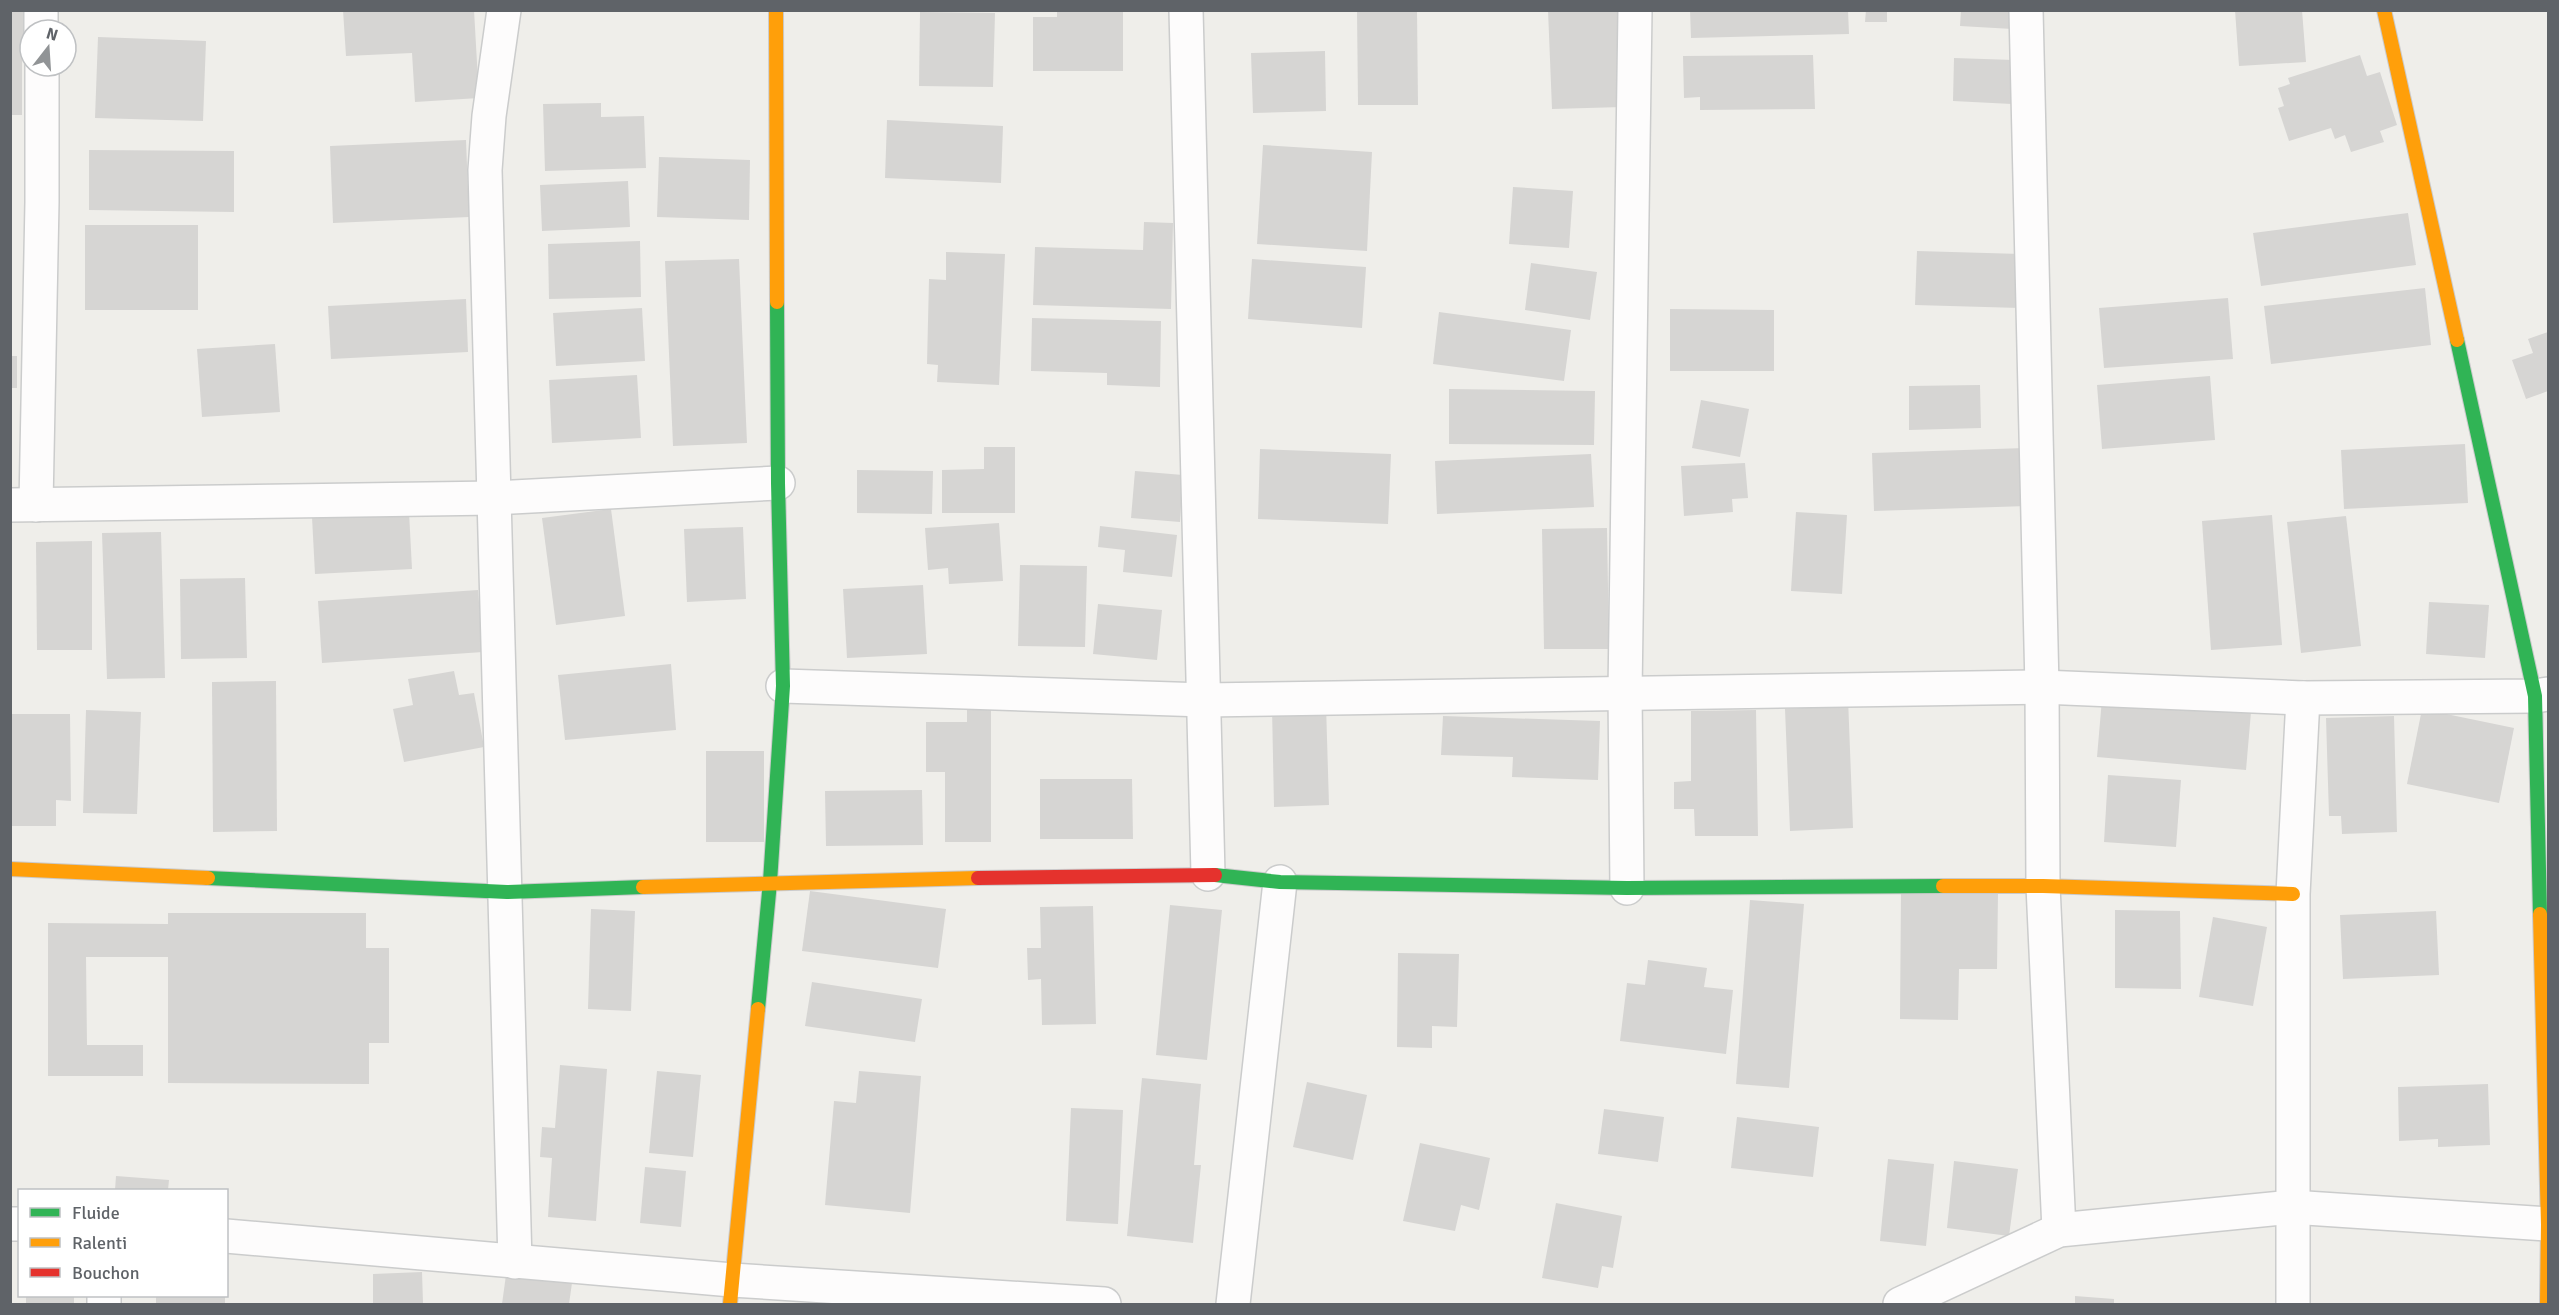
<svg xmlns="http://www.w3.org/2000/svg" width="2559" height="1315" font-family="Signika,sans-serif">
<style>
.building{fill:#d6d5d3}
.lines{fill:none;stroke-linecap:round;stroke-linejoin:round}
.street-casing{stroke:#cbcccc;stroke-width:36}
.fast-casing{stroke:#cacacb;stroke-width:16}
.slow-casing{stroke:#cacacb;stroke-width:16}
.jam-casing{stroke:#cacacb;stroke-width:16}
.street{stroke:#fdfcfc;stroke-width:33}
.fast{stroke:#30b455;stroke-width:14}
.slow{stroke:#ff9f0a;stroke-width:14}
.jam{stroke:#e5322d;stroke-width:14}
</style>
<rect width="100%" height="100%" fill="#efeeea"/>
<g class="building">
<polygon points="10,10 27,10 30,30 30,58 22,58 22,115 10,115"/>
<polygon points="343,10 474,10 479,98 415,102 412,53 346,56"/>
<polygon points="1057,10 1123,10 1123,71 1033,71 1033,17 1057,17"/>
<polygon points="1357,10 1417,10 1418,105 1358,105"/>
<polygon points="1548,10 1618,10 1622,107 1552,109"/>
<polygon points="1690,10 1848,10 1849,34 1691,38"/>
<polygon points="1866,10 1887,10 1887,22 1865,22"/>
<polygon points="1961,10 2031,10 2030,30 1960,26"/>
<polygon points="2235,10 2302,10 2306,62 2239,66"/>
<polygon points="920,12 995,13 993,87 919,86"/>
<polygon points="98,37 206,41 203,121 95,118"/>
<polygon points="1325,51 1326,111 1253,113 1251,53"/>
<polygon points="1813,55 1815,109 1700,110 1700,97 1684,98 1683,56"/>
<polygon points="2360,55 2367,76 2380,72 2397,125 2380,131 2384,142 2351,152 2345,135 2335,139 2331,128 2289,141 2278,108 2284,106 2278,88 2290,84 2288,78"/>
<polygon points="1954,58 2014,60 2012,104 1953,101"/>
<polygon points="601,103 601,117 644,116 646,168 545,171 543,104"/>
<polygon points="887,120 1003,126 1001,183 885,178"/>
<polygon points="466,140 469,217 333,223 330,146"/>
<polygon points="1263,145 1372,152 1367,251 1257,244"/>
<polygon points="89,150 234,151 234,212 89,210"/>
<polygon points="659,157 750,160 749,220 657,217"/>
<polygon points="628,181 630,227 542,231 540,185"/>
<polygon points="1513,187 1573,191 1569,248 1509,244"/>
<polygon points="2408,213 2416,265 2261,286 2253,233"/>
<polygon points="1144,222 1173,223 1171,309 1033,305 1035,247 1143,250"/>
<rect x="85" y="225" width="113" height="85"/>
<polygon points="640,241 641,297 549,299 548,244"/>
<polygon points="1917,251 2021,254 2020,308 1915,305"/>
<polygon points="946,252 1005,254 999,385 937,382 938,365 927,364 929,279 946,280"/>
<polygon points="739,259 747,443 673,446 665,261"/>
<polygon points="1252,259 1366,267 1362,328 1248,319"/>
<polygon points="1531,263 1597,272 1590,320 1525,310"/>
<polygon points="2425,288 2431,345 2271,364 2264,306"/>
<polygon points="2228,298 2233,359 2104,368 2099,308"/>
<polygon points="466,299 468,352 331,359 328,306"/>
<polygon points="642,308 645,361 556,366 553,313"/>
<polygon points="1670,309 1774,310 1774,371 1670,371"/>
<polygon points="1439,312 1571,330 1564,381 1433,364"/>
<polygon points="1032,318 1161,321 1160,387 1107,385 1107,373 1031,371"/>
<polygon points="2548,332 2548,391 2526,399 2512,360 2533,353 2528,339"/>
<polygon points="275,344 280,412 202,417 197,349"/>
<rect x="10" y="356" width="7" height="32"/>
<polygon points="637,375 641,438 552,443 549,380"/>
<polygon points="2210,376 2215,440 2102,449 2097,385"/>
<polygon points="1980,385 1981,428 1909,430 1909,386"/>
<polygon points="1449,389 1595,391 1594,445 1449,444"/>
<polygon points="1701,400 1749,409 1740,457 1692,448"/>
<polygon points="2465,444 2468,503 2344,509 2341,450"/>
<polygon points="984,447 1015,447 1015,513 942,513 942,470 984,469"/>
<polygon points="2025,448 2027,506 1874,511 1872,453"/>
<polygon points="1260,449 1391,454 1388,524 1258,519"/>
<polygon points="1591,454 1594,507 1437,514 1435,461"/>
<polygon points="1745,463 1748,498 1732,499 1733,512 1684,516 1681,466"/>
<polygon points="857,470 933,471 932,514 857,513"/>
<polygon points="1135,471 1183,475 1180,522 1131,518"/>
<polygon points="611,509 625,616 556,625 542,518"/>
<polygon points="409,512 412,569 315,574 312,517"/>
<polygon points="1796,512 1847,515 1842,594 1791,591"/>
<polygon points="2272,515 2282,645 2211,650 2202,521"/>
<polygon points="2346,516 2361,646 2301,653 2287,522"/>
<polygon points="999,523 1003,581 949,584 948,568 928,570 925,528"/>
<polygon points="1100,526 1177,535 1172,577 1123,572 1125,550 1098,547"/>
<polygon points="743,527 746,599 687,602 684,529"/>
<polygon points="1607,528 1609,649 1544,649 1542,529"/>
<polygon points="161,532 165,678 107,679 102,533"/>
<polygon points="92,541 92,650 37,650 36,542"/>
<polygon points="1020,565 1087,566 1085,647 1018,646"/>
<polygon points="245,578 247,658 181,659 180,579"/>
<polygon points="923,585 927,654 847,658 843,589"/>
<polygon points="478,590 483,652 322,663 318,601"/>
<polygon points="2429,602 2489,605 2485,658 2426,654"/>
<polygon points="1098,604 1162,610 1157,660 1093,654"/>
<polygon points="671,664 676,730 565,740 558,675"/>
<polygon points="454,671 459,695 474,693 484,747 404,762 393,709 413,705 408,679"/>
<polygon points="276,681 277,831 213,832 212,682"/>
<polygon points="1848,698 1853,828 1790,831 1785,709 1801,708 1800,699"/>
<polygon points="2102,699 2251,712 2246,770 2097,757"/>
<polygon points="1326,705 1329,805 1274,807 1272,707"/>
<polygon points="967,707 991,707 991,842 945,842 945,772 926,772 926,722 967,722"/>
<polygon points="2422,709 2514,728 2499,803 2407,784"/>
<polygon points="86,710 141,712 137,814 83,813"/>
<polygon points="1756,710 1758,836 1695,836 1694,809 1674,809 1674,782 1691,781 1691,711"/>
<polygon points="10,714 70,714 71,801 56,800 56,826 10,826"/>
<polygon points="1443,716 1600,721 1598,780 1512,777 1513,757 1441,755"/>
<polygon points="2394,716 2397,832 2342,834 2341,816 2329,816 2326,718"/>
<rect x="706" y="751" width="58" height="91"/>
<polygon points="2108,775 2181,780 2176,847 2104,842"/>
<polygon points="1040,779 1132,779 1133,839 1040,839"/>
<polygon points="922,790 923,845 826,846 825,791"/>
<polygon points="810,891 946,909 938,968 802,951"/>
<polygon points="1901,892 1998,893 1997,969 1959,969 1958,1020 1900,1019"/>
<polygon points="1750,900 1804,904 1789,1088 1736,1084"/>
<polygon points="1170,905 1222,910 1207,1060 1156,1055"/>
<polygon points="1093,906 1096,1024 1042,1025 1041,979 1028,980 1027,948 1041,948 1040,907"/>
<polygon points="591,909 635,911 631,1011 588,1009"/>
<polygon points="2115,910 2180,911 2181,989 2115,988"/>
<polygon points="2436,911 2439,975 2343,979 2340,915"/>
<polygon points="168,913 366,913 366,948 389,948 389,1043 369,1043 369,1084 168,1083 168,957 86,957 87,1045 143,1045 143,1076 48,1076 48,923 168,924"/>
<polygon points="2213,917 2267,927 2253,1006 2199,997"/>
<polygon points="1398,953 1459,954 1457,1027 1432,1026 1432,1048 1397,1047"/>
<polygon points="1648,960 1707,968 1704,987 1733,990 1726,1054 1620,1041 1627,983 1645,985"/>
<polygon points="812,982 922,999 915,1042 805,1026"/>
<polygon points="560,1065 607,1069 596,1221 548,1217 552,1158 540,1157 542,1127 555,1128"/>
<polygon points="657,1071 701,1075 693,1157 649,1153"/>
<polygon points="859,1071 921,1076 910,1213 825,1205 834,1101 856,1103"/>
<polygon points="1142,1078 1201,1084 1194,1165 1201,1165 1193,1243 1127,1236"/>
<polygon points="1307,1082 1367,1095 1353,1160 1293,1147"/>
<polygon points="2488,1084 2490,1145 2438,1147 2438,1139 2399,1141 2398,1087"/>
<polygon points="1071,1108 1123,1110 1118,1224 1066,1221"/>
<polygon points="1604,1109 1664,1117 1658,1162 1598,1154"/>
<polygon points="1737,1117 1819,1127 1813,1177 1731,1168"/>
<polygon points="1420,1143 1490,1158 1479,1210 1461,1205 1455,1231 1403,1221"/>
<polygon points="1888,1159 1934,1164 1926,1246 1880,1241"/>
<polygon points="1954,1161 2018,1169 2009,1236 1947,1228"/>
<polygon points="645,1167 686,1171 681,1227 640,1223"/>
<polygon points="116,1176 169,1180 168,1190 115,1190"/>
<polygon points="1556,1203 1622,1216 1613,1268 1602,1266 1598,1288 1542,1278"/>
<polygon points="422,1272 423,1304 373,1304 373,1274"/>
<polygon points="506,1275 572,1283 569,1304 502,1304"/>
<rect x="26" y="1296" width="48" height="8"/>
<rect x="156" y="1296" width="69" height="8"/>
<polygon points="2075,1296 2114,1299 2114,1304 2075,1304"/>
</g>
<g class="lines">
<defs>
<g id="street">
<polyline points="41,10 41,30"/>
<polyline points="504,10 489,116 485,170 515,1262"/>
<polyline points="1186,10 1208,874"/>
<polyline points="2026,10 2042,687 2043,886 2059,1230"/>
<polyline points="10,505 495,498 778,483"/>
<polyline points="36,505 42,202 42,66"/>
<polyline points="783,686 1204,700 2042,687 2303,698 2535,696 2548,694"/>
<polyline points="1627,888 1625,692 1635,10"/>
<polyline points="10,1224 20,1224"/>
<polyline points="226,1236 732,1280 1104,1304"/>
<polyline points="104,1296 104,1304"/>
<polyline points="1233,1304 1280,882"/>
<polyline points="1900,1304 2059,1230 2291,1207 2548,1224"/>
<polyline points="2293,1304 2293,894 2303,698"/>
</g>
<g id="fast">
<polyline points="2457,340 2535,696 2540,914"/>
<polyline points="1215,875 1280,882 1627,888 1943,886"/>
<polyline points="208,878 507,892 643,887"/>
<polyline points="758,1009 770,882 783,686 778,483 777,302"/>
</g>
<g id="slow">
<polyline points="776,10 777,302"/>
<polyline points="2384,10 2457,340"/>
<polyline points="10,869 208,878"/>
<polyline points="1943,886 2043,886 2293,894"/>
<polyline points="643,887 978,878"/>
<polyline points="2540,914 2548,1224 2547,1304"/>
<polyline points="730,1304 758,1009"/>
</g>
<polyline id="jam" points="978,878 1215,875"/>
</defs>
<use href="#street" class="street-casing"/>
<use href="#fast" class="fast-casing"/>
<use href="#slow" class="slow-casing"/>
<use href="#jam" class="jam-casing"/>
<use href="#street" class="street"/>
<use href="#fast" class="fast"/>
<use href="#slow" class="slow"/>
<use href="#jam" class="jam"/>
</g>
<rect width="2559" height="1315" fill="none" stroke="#5f6368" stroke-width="24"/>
<rect x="18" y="1189" width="210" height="108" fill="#ffffff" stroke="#bfc1c3" stroke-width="1.5"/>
<rect x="30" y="1208" width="30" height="9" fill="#30b455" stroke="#bfc1c3" stroke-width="1.5"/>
<text x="72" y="1219" font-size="18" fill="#5f6368">Fluide</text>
<rect x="30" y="1238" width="30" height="9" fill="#ff9f0a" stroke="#bfc1c3" stroke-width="1.5"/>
<text x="72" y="1249" font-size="18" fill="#5f6368">Ralenti</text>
<rect x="30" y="1268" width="30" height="9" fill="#e5322d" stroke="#bfc1c3" stroke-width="1.5"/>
<text x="72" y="1279" font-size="18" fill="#5f6368">Bouchon</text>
<g transform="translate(48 48) rotate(17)"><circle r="28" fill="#ffffff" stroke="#bfc1c3" stroke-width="1.5"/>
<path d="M0-4.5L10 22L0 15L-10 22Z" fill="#919496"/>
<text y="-9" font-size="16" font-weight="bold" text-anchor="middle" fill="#5f6368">N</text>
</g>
</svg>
